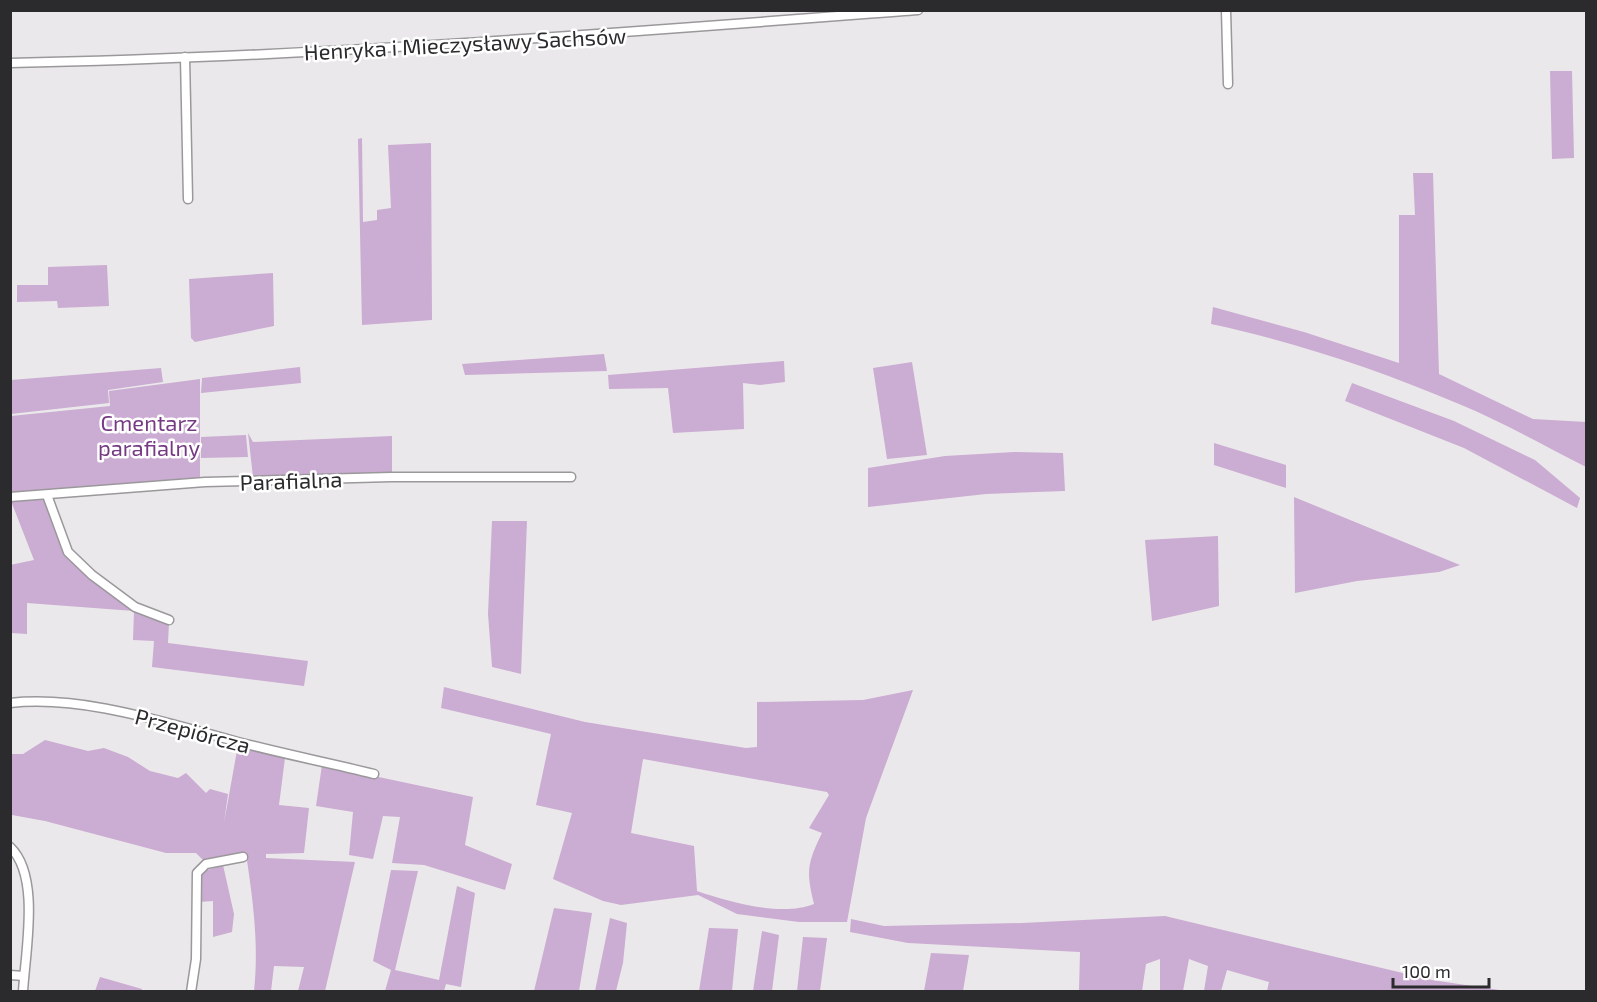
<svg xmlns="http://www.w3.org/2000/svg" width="1597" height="1002" font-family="'Exo 2',sans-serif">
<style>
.green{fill:#cbacd2;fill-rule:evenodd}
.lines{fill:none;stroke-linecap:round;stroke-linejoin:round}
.minor-casing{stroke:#9b989b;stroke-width:11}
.minor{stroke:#fff;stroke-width:8}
.labels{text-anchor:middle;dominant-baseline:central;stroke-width:5;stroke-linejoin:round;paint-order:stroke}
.street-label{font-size:22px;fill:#2b2a2c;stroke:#fff}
.park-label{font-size:22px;fill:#763983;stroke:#fff}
</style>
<rect width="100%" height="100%" fill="#ebe8eb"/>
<g class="green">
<polygon points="1550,71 1572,71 1574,158 1552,159"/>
<polygon points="362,138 363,222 377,220 377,210 391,208 388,145 431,143 432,320 362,325 358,139"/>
<path d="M1413,173H1433L1439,374L1533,419L1586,422V467C1544,446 1503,422 1459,404C1379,370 1296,342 1211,324L1213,307L1304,332L1399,363V215H1415Z"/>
<polygon points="107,265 109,306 58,308 57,301 17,302 17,285 48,285 48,267"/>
<polygon points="273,273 274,326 195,342 191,338 189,279"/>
<polygon points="604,354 607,371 465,375 462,364"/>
<polygon points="784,361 785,382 760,385 743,383 744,429 673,433 668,388 609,389 608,375"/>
<polygon points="912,362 927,455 887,459 873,368"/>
<polygon points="300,367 301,383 201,393 202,378"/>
<polygon points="161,368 163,382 108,390 109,403 11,414 11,380"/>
<polygon points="200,379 200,480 11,492 11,416 110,406 109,391"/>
<polygon points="1352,383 1454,421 1535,460 1580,498 1577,508 1464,448 1345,401"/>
<polygon points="248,433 253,442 392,436 392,474 253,477"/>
<polygon points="246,435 248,457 201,458 201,437"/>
<polygon points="1214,443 1286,465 1286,488 1214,465"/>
<polygon points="1014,452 1063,453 1065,491 986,494 868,507 868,468 945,456"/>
<polygon points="1294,497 1460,565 1439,572 1357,581 1295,593"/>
<polygon points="45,498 66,553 135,611 169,623 168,643 308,661 304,686 152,667 154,641 133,640 134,611 27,603 27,634 11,633 10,565 34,560 11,501"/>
<polygon points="492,521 527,521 521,674 492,667 488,614"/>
<polygon points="1218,536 1219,606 1152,621 1145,540"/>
<path d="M444,687L585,722L746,748L757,747V702L863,700L913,690L866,818L847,922H799L737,914L698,895L621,905L603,901L553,879L572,813L536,805L551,734L441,708ZM643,759L827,792L829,795L809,828L822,833C807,864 806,871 814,904C782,917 729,902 697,891L694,846L631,833Z"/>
<path d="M45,740L88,751L104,748L128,757L150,771L178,778L186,773L206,793L210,789L228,794L224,823L238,745L285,758L279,805L309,808L304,853L266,854V858L355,862L325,991H298L304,967L274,966L271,991H254C259,945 253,900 246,854L204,861L196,853H166L45,821L12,815L11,822V754H23Z"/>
<polygon points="322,765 473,797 465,845 512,864 505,890 424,865 392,863 400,817 383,816 373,859 349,855 353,812 316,806"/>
<polygon points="223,865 234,914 232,932 213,937 213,901 199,902 201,872"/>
<polygon points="391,870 418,871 395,970 439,980 457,886 475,893 461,987 446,984 444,991 385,991 391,970 373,961"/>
<polygon points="554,908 592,913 579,991 534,991"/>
<polygon points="1165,916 1432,980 1506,991 1267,991 1269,982 1227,970 1221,991 1204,991 1208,966 1189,959 1183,991 1160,991 1160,959 1146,964 1142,991 1079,991 1080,952 908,943 850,932 851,919 884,926 1022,923"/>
<polygon points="610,918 627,923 623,963 616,991 595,991"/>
<polygon points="709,928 738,929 732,991 699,991"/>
<polygon points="762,931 779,935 772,991 753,991"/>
<polygon points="803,937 827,938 820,991 797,991"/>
<polygon points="931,953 969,955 963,991 924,991"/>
<polygon points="100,977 142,989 142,991 95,991"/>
</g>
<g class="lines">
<defs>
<g id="minor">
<polyline points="1226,10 1228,84"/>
<polyline points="185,57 188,199"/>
<path d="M10,63C314,57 616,33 918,10"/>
<polyline points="47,495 68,552 92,575 135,607 169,620"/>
<polyline points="10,497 205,482 391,477 571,477"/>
<path d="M10,703C81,695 163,722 231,740C278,753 326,762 374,774"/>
<path d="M10,847C41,876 25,953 23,992"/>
<polyline points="10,975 24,976"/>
<polyline points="191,992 196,959 197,873 206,864 243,857"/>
</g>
</defs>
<use href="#minor" class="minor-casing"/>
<use href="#minor" class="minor"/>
</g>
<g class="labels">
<g class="street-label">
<text transform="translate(465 43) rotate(-3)">Henryka i Mieczysławy Sachsów</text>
<text transform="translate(291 480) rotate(-2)">Parafialna</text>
<text transform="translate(193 730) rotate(15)">Przepiórcza</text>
</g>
<g class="park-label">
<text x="149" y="422">Cmentarz<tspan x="149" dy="25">parafialny</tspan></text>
</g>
</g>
<rect width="1597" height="1002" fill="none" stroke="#2b2a2c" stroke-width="24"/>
<path d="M1393 978v9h96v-9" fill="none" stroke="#2b2a2c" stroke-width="3"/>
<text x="1402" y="978" font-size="18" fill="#2b2a2c" stroke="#ffffff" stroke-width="4.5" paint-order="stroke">100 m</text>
</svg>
